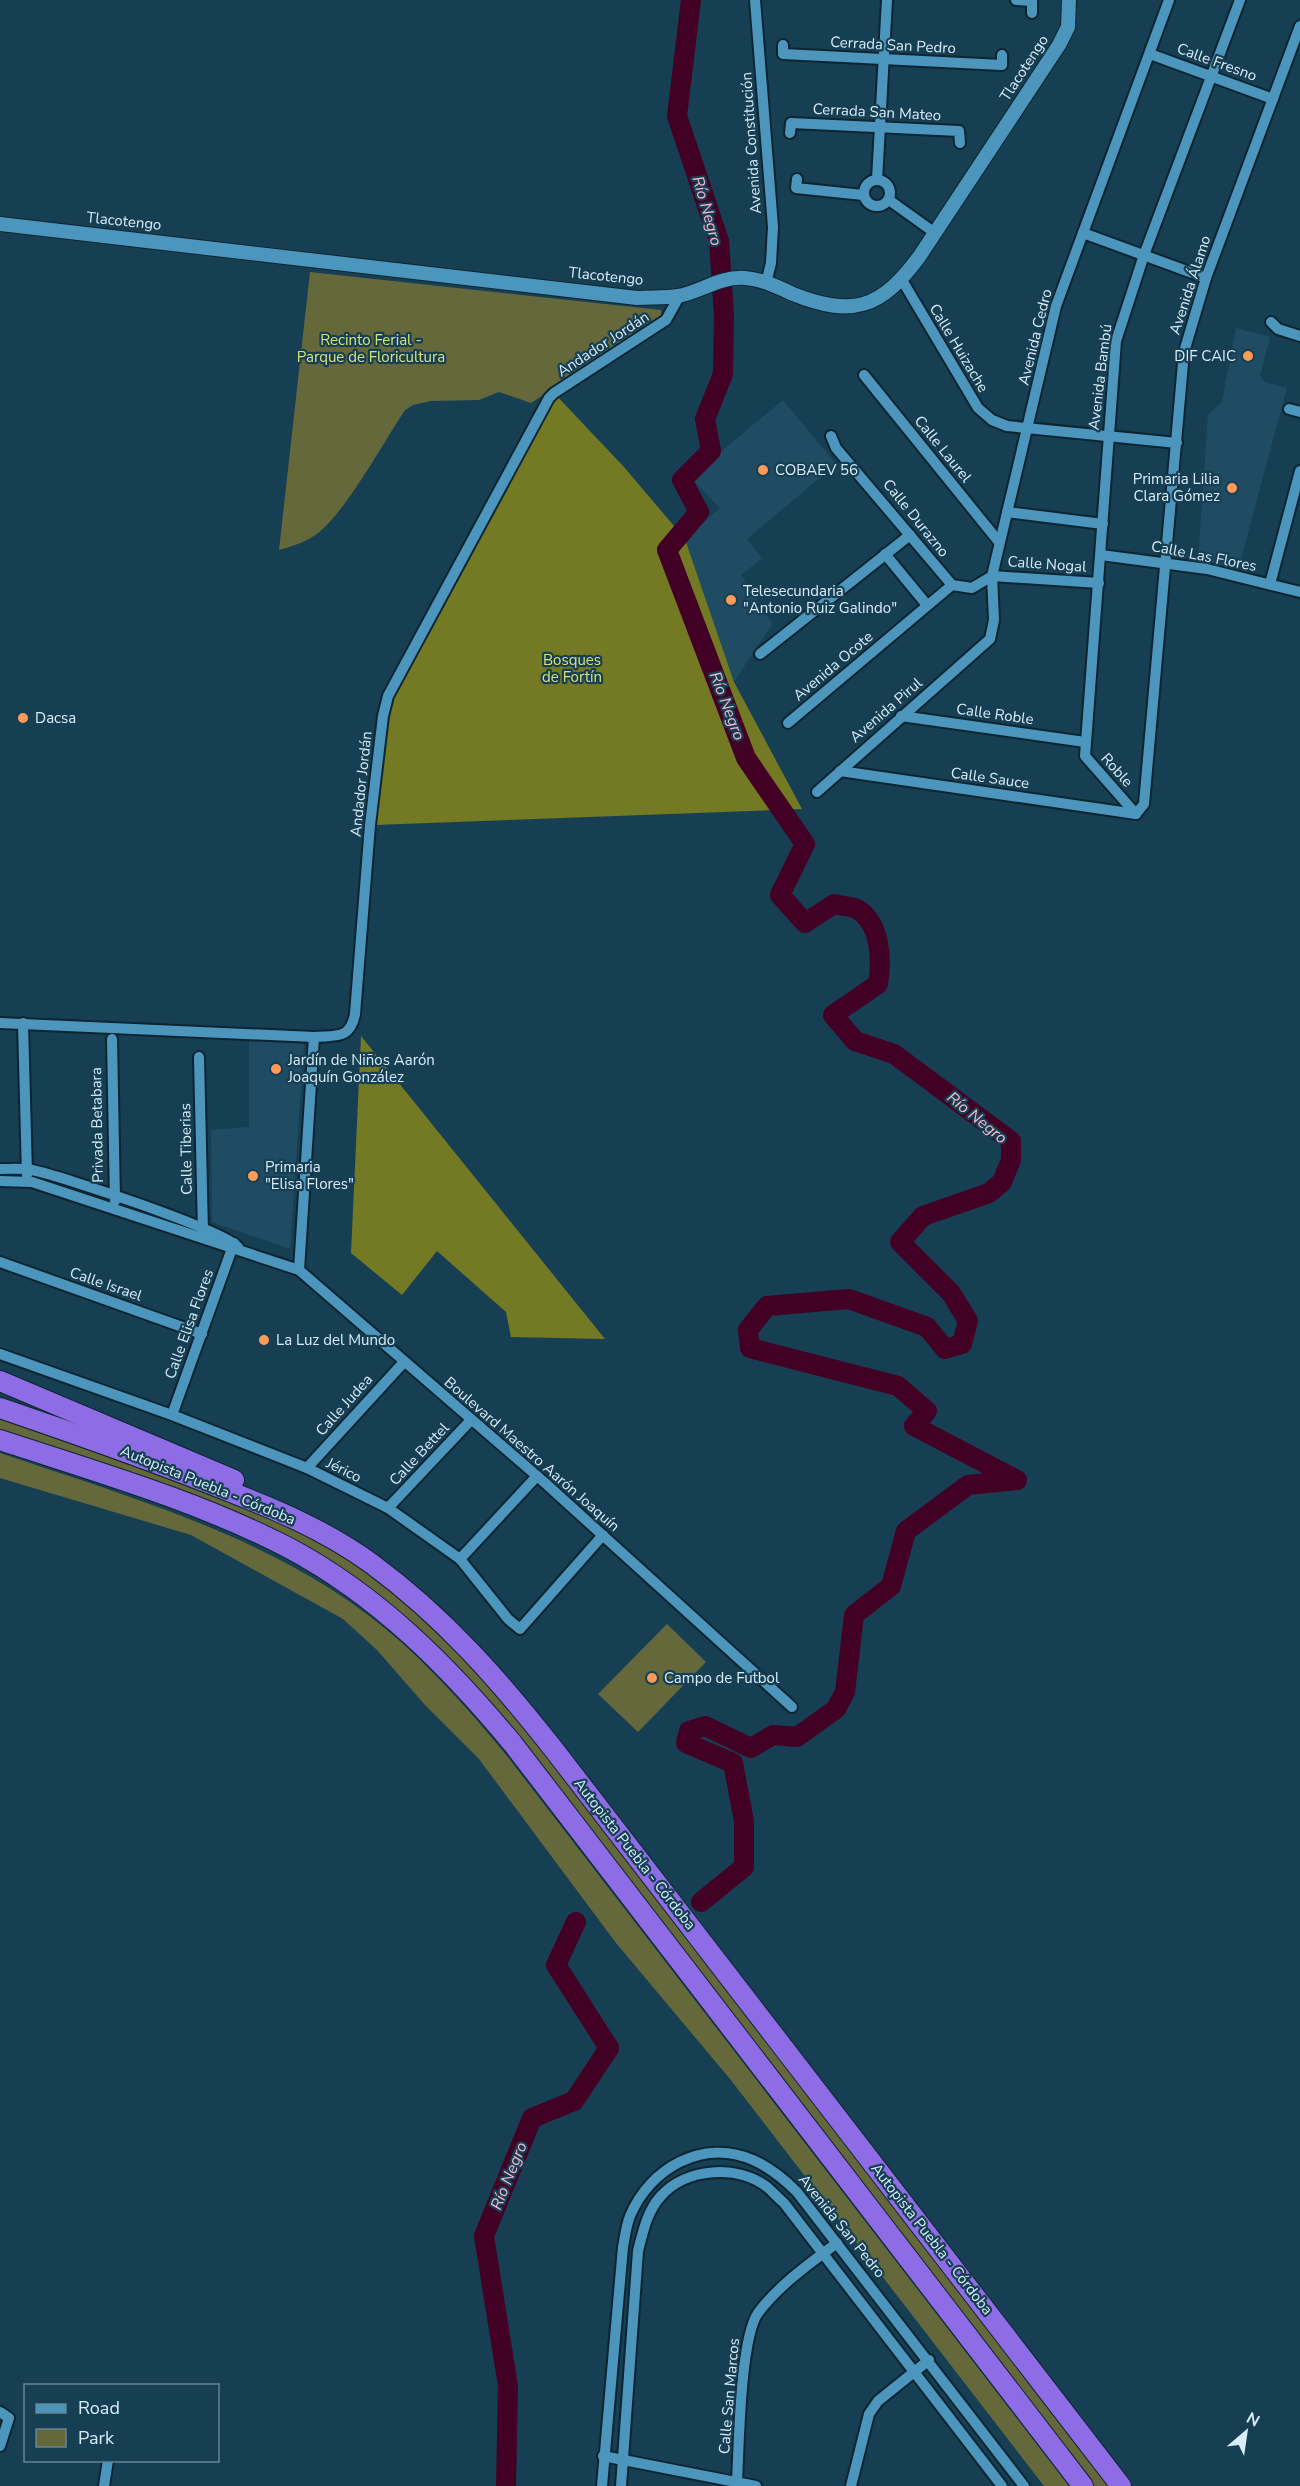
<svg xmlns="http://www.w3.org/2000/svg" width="1300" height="2486" font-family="'Nunito Sans',sans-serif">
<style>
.built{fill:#1f4c62}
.green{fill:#64683b}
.forest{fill:#747924}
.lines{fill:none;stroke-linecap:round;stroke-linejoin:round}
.river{stroke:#430025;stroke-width:20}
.minor-casing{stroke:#0d2531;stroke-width:14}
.tertiary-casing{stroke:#0d2531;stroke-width:16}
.motorway-casing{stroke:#0d2531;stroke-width:22}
.minor{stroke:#4c96bd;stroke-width:10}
.tertiary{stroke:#4c96bd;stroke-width:14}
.motorway{stroke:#8e6ce5;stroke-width:20}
.poi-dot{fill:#fe9b58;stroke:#173f53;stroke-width:2}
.labels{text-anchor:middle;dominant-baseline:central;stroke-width:4.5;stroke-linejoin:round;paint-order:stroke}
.street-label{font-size:15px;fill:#d8edfa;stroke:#173f53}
.park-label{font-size:15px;fill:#dae474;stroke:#173f53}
.poi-label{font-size:15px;fill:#d8edfa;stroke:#173f53;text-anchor:start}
.water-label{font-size:16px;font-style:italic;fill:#fab8d2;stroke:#173f53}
</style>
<rect width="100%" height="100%" fill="#173f53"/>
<g class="built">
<polygon points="1236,328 1270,337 1260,376 1265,382 1287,388 1238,570 1198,561 1208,415 1222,402"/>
<polygon points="783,400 836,464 747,539 762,558 741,575 772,624 734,682 685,539 720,508 690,477"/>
<polygon points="249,1041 304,1044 290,1249 212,1222 211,1130 249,1127"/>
</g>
<g class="green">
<path d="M310,272L661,310L662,317L548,389L545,394L531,403L499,392L479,400L431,401L413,405L405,410C383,443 347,510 318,533C306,542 293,546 279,550Z"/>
<path d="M0,1418C111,1456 227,1488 329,1547C394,1584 445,1637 498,1690L1114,2486H1092L485,1698L451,1660L357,1581L0,1432Z"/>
<path d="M0,1453C138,1500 290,1542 401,1642C440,1677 474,1716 507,1756L1069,2486H1044L730,2079L616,1943L479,1759L425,1705L377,1650L343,1619L191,1535L0,1478Z"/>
<polygon points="667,1624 706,1662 638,1732 598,1694"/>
</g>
<g class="forest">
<polygon points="554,393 624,467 685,539 734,682 802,809 375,825 388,696"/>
<polygon points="361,1036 605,1339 511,1337 506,1312 437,1251 402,1295 351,1253"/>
</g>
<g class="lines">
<g class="river">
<path d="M691,0L677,116L719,241L724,315L723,374L705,419L711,451L682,480L699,512L667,550L746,758L805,844L780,895L805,923L834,904C840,906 851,906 857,909C881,923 882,961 878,984L833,1015L855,1041L894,1054L1011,1141V1160L1002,1182L989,1193L923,1216L900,1242L951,1293L968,1321L962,1344L945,1349L927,1327L849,1299L767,1306L748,1330L750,1348L898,1386L927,1411L914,1426L1017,1480L968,1485L906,1531L891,1586L854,1615L845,1692L836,1709L797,1737L773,1735L751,1748L705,1726L689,1731L686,1743L733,1763L744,1821V1867L701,1902"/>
<polyline points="506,2486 508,2386 484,2236 532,2118 574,2101 609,2048 556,1965 576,1922"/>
</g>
<defs>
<g id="minor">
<polyline points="755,0 773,227 771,263 766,283"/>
<polyline points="1016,0 1032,1 1032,13"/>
<polyline points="783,45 783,54 1002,65 1002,55"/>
<polyline points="1150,54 1273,99"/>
<polyline points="790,133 791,123 959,131 960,143"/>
<polyline points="797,179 796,188 863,195"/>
<circle cx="877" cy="193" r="13"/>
<polyline points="877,180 887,0"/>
<polyline points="889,200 935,233"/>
<polyline points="1083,233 1206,278"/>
<polyline points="902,280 978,408 992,420 1007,426 1177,443"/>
<polyline points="1271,322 1278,329 1300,336"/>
<polyline points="864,375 999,542"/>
<polyline points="1289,409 1300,412"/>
<polyline points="831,436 836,448 952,585 972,588 992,576 1099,583"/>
<polyline points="1007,512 1103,524"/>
<polyline points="885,554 927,605"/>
<polyline points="1101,555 1207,569 1300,592"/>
<polyline points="1270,584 1300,471"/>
<polyline points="760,654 910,535"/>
<polyline points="901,716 1085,742"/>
<polyline points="788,723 952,585"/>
<polyline points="840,771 1136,814"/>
<polyline points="817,792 990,639 994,620 992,576 1056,306 1169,0"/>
<polyline points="1136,814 1085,756 1116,341 1144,255 1240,0"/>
<polyline points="1136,814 1144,804 1184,352 1206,278 1300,26"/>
<path d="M0,1023L314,1037C336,1035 350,1040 355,1014L370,825L383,716L388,696L549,398L554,393L666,320L680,295"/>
<polyline points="23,1023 27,1175"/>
<polyline points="112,1039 115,1201"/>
<polyline points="199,1057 203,1233"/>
<path d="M0,1169C11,1169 22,1168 32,1170C62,1176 223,1230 238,1247"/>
<polyline points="0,1181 32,1182 299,1270 544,1482 792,1707"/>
<polyline points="0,1262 202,1334"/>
<polyline points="299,1270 314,1037"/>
<polyline points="0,1354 172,1415 307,1468 388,1508 460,1559 508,1619 520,1629 603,1535"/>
<polyline points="172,1415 234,1243"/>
<polyline points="307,1468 404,1362"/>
<polyline points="388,1508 471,1420"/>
<polyline points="460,1559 537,1476"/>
<polyline points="0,2412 9,2418 0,2446"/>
<polyline points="603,2456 756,2486"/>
<path d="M737,2481C739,2446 740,2339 758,2313C778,2286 810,2263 837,2243"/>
<polyline points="104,2486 108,2460"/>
<path d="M602,2486L623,2247C625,2237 626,2226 630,2216C650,2168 703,2138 753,2160C771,2168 784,2179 797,2192L1024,2486"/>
<path d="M621,2486L638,2251C643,2232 647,2211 661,2196C686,2168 737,2164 767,2187C773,2192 778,2198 784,2203L1002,2486"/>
<polyline points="851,2486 869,2414 878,2401 929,2360"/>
</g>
<path id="tertiary" d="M0,224L637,298C650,297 665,298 678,296C701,292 720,276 745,278C761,279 778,287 793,294C853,318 881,308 919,257L1059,45L1068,27L1069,0"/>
<g id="motorway">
<polyline points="0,1381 234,1480"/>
<path d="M0,1408C73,1433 146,1458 218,1487C272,1508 324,1529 372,1564C444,1617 500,1681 555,1751L1121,2486"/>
<path d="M0,1440C97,1472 198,1501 289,1548C379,1596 449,1667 513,1744L1083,2486"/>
</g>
</defs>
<use href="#minor" class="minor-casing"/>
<use href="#tertiary" class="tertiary-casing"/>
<use href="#motorway" class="motorway-casing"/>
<use href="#minor" class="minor"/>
<use href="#tertiary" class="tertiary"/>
<use href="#motorway" class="motorway"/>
</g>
<g class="poi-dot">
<circle cx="1248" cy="356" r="6"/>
<circle cx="763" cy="470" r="6"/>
<circle cx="1232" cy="488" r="6"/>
<circle cx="731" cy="600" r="6"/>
<circle cx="23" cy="718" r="6"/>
<circle cx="276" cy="1069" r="6"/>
<circle cx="253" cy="1176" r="6"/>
<circle cx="264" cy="1340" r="6"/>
<circle cx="652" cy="1678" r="6"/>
</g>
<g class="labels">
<g class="street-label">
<text transform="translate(893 45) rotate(3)">Cerrada San Pedro</text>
<text transform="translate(1217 62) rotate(20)">Calle Fresno</text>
<text transform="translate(1024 68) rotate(-57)">Tlacotengo</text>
<text transform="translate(877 112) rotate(3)">Cerrada San Mateo</text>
<text transform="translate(751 143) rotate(-94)">Avenida Constitución</text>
<text transform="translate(124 221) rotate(6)">Tlacotengo</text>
<text transform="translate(606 276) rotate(6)">Tlacotengo</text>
<text transform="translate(1190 285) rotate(-72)">Avenida Álamo</text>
<text transform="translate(1035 337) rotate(-76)">Avenida Cedro</text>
<text transform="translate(603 344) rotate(-33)">Andador Jordán</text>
<text transform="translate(959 348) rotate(59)">Calle Huizache</text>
<text transform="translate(1100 377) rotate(-83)">Avenida Bambú</text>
<text transform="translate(943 449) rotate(51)">Calle Laurel</text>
<text transform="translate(916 518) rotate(51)">Calle Durazno</text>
<text transform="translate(1204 556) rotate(11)">Calle Las Flores</text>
<text transform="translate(1047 564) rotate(4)">Calle Nogal</text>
<text transform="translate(833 666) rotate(-40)">Avenida Ocote</text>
<text transform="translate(886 710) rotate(-41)">Avenida Pirul</text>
<text transform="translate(995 714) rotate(8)">Calle Roble</text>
<text transform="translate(1117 770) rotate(48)">Roble</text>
<text transform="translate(990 778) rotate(8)">Calle Sauce</text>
<text transform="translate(361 784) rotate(-84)">Andador Jordán</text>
<text transform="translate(97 1125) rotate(-91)">Privada Betabara</text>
<text transform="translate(186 1149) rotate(-91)">Calle Tiberias</text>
<text transform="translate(106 1284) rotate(19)">Calle Israel</text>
<text transform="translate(189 1324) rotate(-70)">Calle Elisa Flores</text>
<text transform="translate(344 1405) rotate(-48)">Calle Judea</text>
<text transform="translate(419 1454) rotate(-47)">Calle Bettel</text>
<text transform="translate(532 1454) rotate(41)">Boulevard Maestro Aarón Joaquín</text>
<text transform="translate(344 1470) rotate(26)">Jérico</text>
<text transform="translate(208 1485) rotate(22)">Autopista Puebla - Córdoba</text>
<text transform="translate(635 1854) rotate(52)">Autopista Puebla - Córdoba</text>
<text transform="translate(842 2226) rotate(51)">Avenida San Pedro</text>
<text transform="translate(932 2239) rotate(52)">Autopista Puebla - Córdoba</text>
<text transform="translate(729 2396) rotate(-85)">Calle San Marcos</text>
</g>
<g class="park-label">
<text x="371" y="340">Recinto Ferial -<tspan x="371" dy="17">Parque de Floricultura</tspan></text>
<text x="572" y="660">Bosques<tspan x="572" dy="17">de Fortín</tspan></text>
</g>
<g class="poi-label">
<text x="1236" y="356" text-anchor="end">DIF CAIC</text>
<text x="775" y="470">COBAEV 56</text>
<text x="1220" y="479" text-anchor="end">Primaria Lilia<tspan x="1220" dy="17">Clara Gómez</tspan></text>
<text x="743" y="591">Telesecundaria<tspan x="743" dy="17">"Antonio Ruiz Galindo"</tspan></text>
<text x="35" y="718">Dacsa</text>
<text x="288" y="1060">Jardín de Niños Aarón<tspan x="288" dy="17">Joaquín González</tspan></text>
<text x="265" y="1167">Primaria<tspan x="265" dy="17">"Elisa Flores"</tspan></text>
<text x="276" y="1340">La Luz del Mundo</text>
<text x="664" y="1678">Campo de Futbol</text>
</g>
<g class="water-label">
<text transform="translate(707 211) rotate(74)">Río Negro</text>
<text transform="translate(727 706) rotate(69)">Río Negro</text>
<text transform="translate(977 1118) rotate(39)">Río Negro</text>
<text transform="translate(509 2176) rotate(-68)">Río Negro</text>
</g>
</g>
<rect x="24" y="2384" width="195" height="78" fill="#173f53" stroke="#648596" stroke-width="1.5"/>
<rect x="36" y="2404" width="30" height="9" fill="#4c96bd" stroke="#648596" stroke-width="1.5"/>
<text x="78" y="2414" font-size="18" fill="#d8edfa">Road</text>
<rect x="36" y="2429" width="30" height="18" fill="#64683b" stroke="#648596" stroke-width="1.5"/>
<text x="78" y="2444" font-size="18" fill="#d8edfa">Park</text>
<g transform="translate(1246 2432) rotate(29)" stroke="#173f53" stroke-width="4.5" paint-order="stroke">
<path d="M0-4.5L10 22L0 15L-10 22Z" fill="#d8edfa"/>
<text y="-9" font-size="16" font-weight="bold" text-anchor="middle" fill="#d8edfa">N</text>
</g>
</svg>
